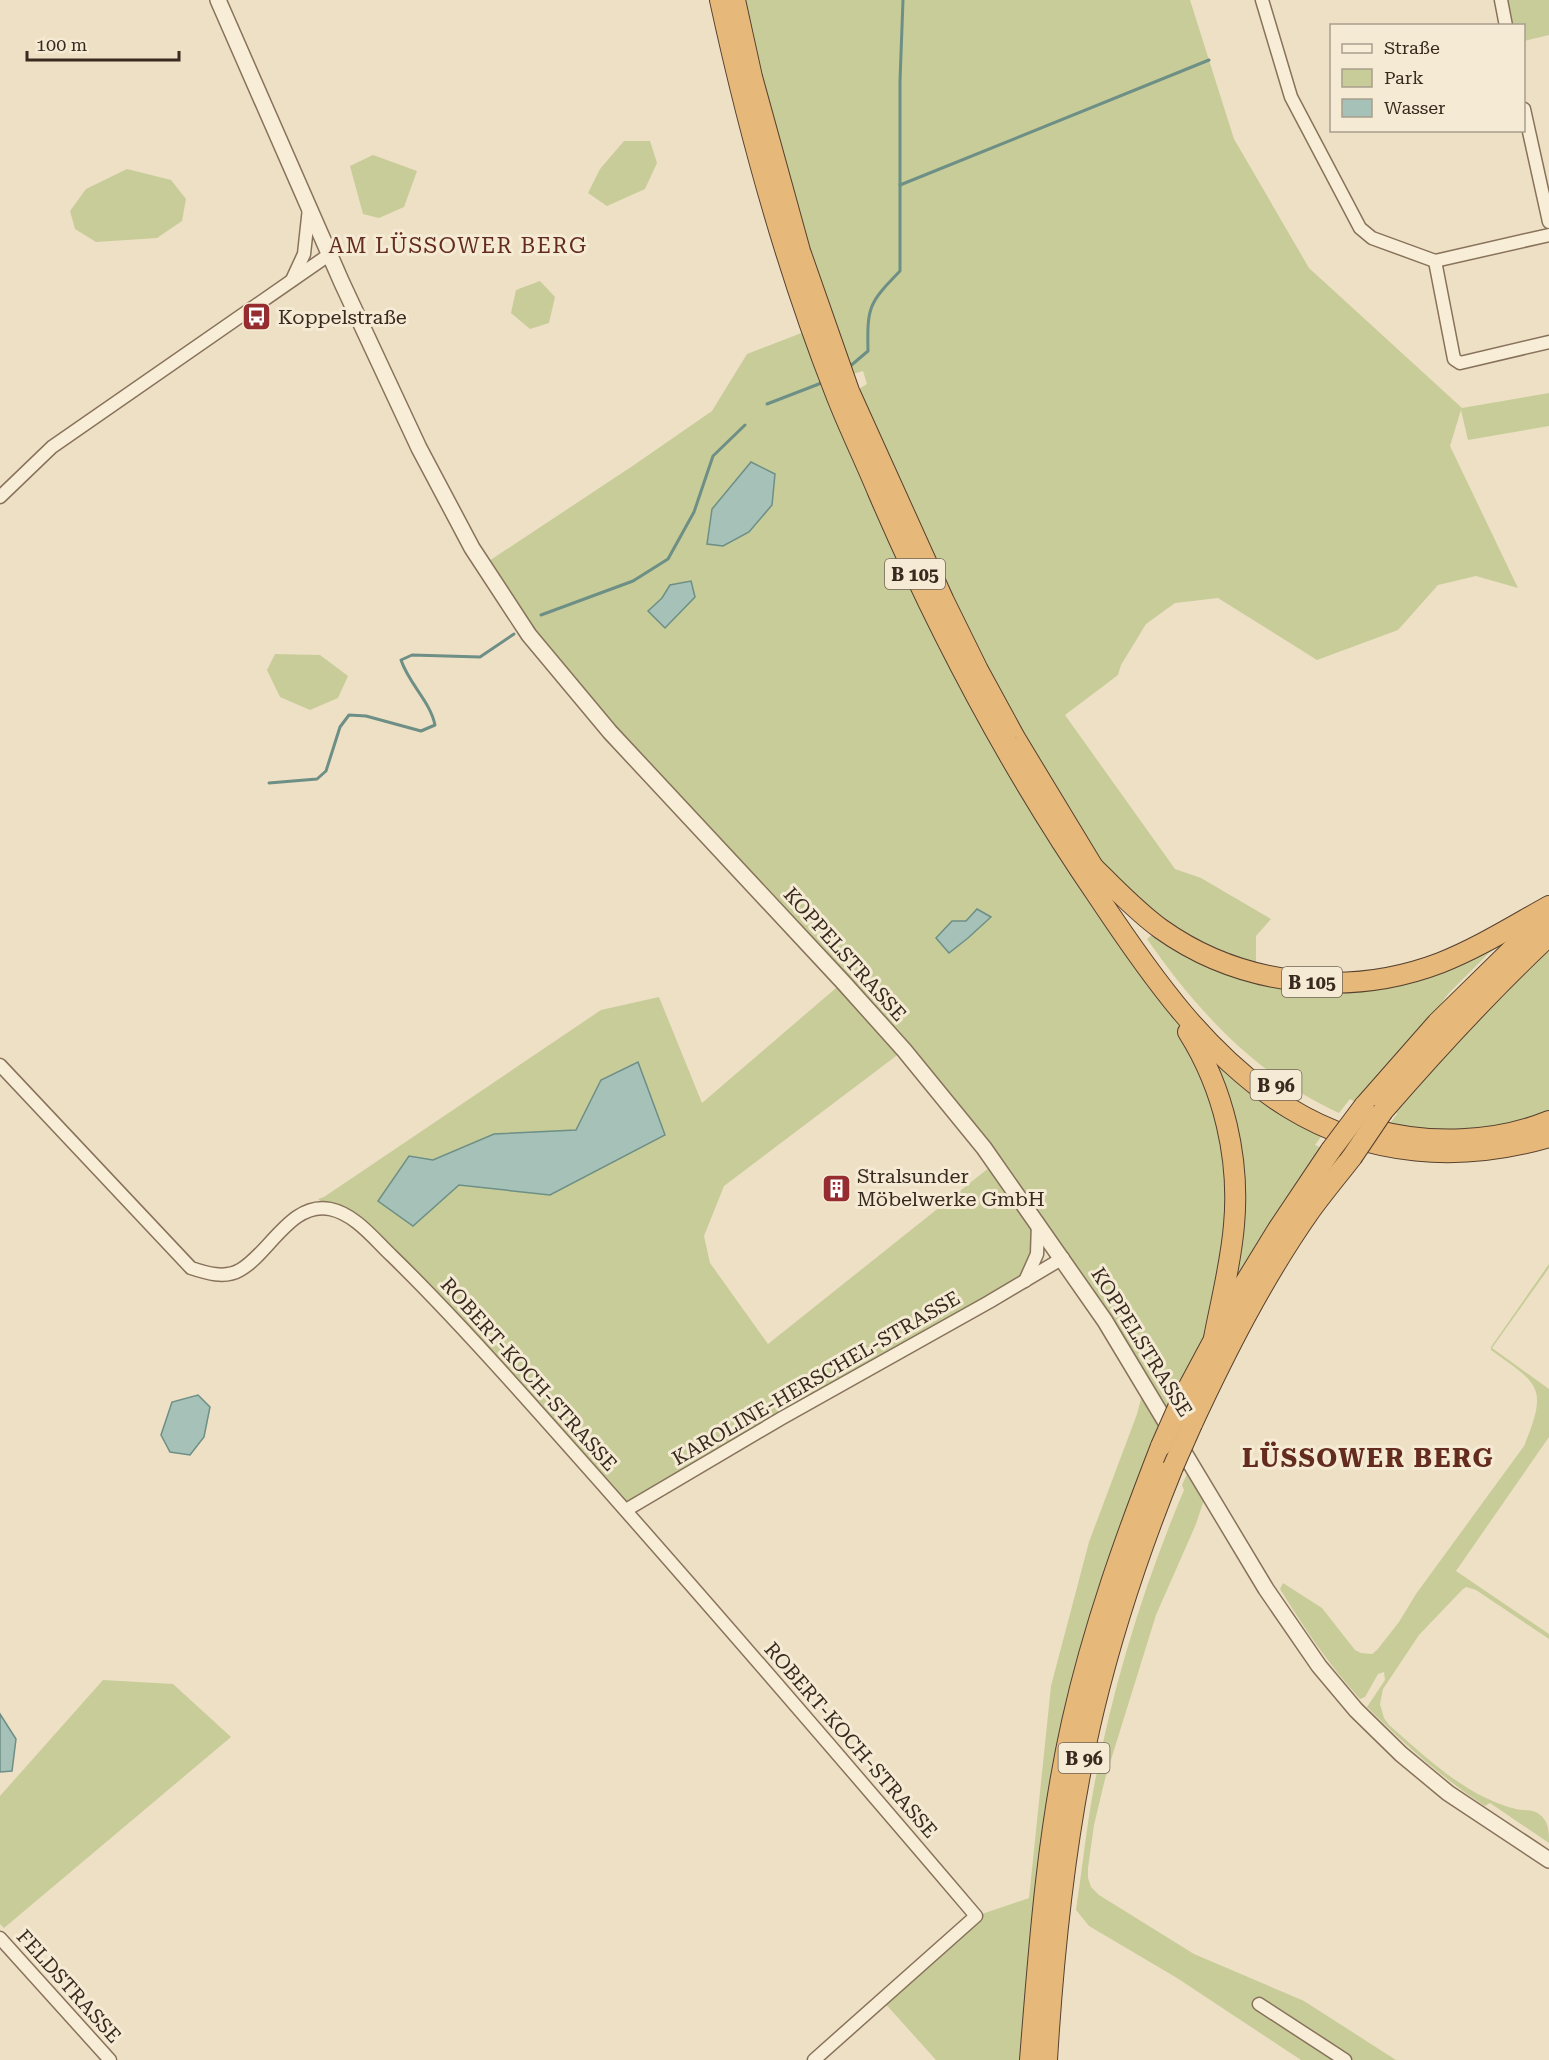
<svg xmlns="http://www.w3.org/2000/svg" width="1549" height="2060" font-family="'Roboto Serif',serif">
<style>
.green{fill:#c7cc99;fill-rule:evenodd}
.water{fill:#a6c1b8;stroke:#6d8f86;stroke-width:1.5}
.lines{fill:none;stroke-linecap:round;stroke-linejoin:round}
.stream{stroke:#6d8f86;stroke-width:3}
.minor-casing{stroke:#88725b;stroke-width:15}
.tertiary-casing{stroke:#88725b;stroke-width:18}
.trunk-casing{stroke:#56402f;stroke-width:22}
.minor{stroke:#f8eed8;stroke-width:12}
.tertiary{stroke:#f8eed8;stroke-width:15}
.trunk{stroke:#e6b87a;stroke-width:20}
.trunk-bridge-casing{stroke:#56402f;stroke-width:22;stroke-linecap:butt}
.trunk-bridge{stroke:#e6b87a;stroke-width:20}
.labels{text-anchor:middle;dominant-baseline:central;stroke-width:6;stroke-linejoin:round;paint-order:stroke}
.shield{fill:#f5ebd4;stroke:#716455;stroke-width:1.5}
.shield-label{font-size:18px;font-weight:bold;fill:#382a1f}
.poi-label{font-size:20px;fill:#382a1f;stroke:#f5ebd4;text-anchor:start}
.street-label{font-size:20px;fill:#382a1f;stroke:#f5ebd4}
.quarter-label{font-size:22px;letter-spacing:1.5px;fill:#642b1f;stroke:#f5ebd4}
.district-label{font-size:26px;font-weight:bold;letter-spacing:1.5px;fill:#642b1f;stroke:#f5ebd4}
</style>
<rect width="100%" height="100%" fill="#eee0c5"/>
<g class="green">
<polygon points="742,0 1190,0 1234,139 1309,268 1462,408 1549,393 1549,426 1468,440 1461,410 1450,446 1518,588 1476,576 1438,585 1398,630 1317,660 1218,598 1175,603 1146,624 1121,665 1118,675 1065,715 1175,869 1201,878 1271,919 1256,936 1256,973 1206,955 1093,867 1015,738 857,390 867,384 863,371 853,374 785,178"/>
<polygon points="1501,0 1549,0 1549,35 1524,41 1524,26 1506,25"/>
<polygon points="624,141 650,141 657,163 645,189 607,206 588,193 600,169"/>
<polygon points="373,155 417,171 404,207 379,218 363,214 350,166"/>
<polygon points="127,169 171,180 186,199 182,221 157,238 96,242 75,229 70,211 86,189"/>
<polygon points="540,281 555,297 549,323 530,329 511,313 516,290"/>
<path d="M804,332L814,358L811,360L825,394L837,398L896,533L1190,1035L1234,1174L1214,1338L1142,1494L1030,2060H936L882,2000L976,1916L1029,1898L1051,1686L1089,1542L1137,1414L1145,1384L1039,1224L1025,1281L626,1510L353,1219L329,1208L318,1199L324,1197L601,1010L659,997L702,1103L843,982L610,732L483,565L634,465L712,411L747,354ZM904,1050L995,1163L768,1344L710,1263L704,1236L724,1186ZM601,1080L550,1195L459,1185L413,1226L409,1157L433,1160L494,1134L576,1130Z"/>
<polygon points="275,654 320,655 348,676 338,698 310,710 280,697 267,670"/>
<path d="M1158,930L1196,954L1348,986L1511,931L1449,993L1426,1023L1354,1101L1350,1099L1339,1113C1255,1074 1199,1013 1147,939Z"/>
<path d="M1549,951V1117L1470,1134L1387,1127L1397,1114L1396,1113C1444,1056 1494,1001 1549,951Z"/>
<polygon points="1202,1041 1326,1130 1315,1145 1320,1147 1234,1281 1239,1232"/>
<path d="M1549,1264V1268L1492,1348L1549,1389V1437L1456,1571L1549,1634V1639L1476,1590L1466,1587L1462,1590L1419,1635L1383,1689L1380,1704L1384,1718L1389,1725C1419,1751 1450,1781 1486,1798C1495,1802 1506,1807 1516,1809C1524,1811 1532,1809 1539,1814C1549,1821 1549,1832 1549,1843L1490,1803L1485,1806C1442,1778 1404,1744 1367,1707L1385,1680L1384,1672L1378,1674L1365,1697L1360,1699C1329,1665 1304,1628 1280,1589L1283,1583L1322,1608L1355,1650L1361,1653L1372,1654L1377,1650L1399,1622L1416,1594L1524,1446C1549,1386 1538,1384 1491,1350V1347Z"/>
<path d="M1188,1472L1204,1500L1196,1524L1156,1615L1105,1779L1094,1825L1088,1868V1878L1091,1887L1099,1895L1194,1954L1304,2001L1396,2060H1301L1177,1978L1089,1926L1076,1910C1082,1871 1086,1831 1093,1792C1112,1688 1143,1587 1184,1490L1182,1485Z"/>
<polygon points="103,1680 173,1684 231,1737 4,1928 0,1924 0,1796"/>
</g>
<g class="water">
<polygon points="751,462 775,474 772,505 749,532 723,546 707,544 712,509"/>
<polygon points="691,581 695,597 665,628 648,611 662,598 670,585"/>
<polygon points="977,909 991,917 968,938 949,953 936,938 952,921 966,921"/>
<polygon points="638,1062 665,1135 550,1195 459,1185 413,1226 378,1201 409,1156 433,1160 494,1134 576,1130 601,1080"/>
<polygon points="198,1395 210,1407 204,1437 190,1455 170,1452 161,1435 172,1402"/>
<polygon points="0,1714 16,1739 12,1771 0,1772"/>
</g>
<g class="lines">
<g class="stream">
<polyline points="900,185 1209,60"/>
<path d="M848,368L868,351C867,306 869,303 900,271V81L903,0"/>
<polyline points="767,404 824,382"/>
<polyline points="541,615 633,581 668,559 694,512 713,456 745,425"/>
<path d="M269,783L317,779L326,771L340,727L349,715L366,716L421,731L435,725C430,701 409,684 401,660L412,655L480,657L514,634"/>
</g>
<defs>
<g id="minor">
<polyline points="1262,0 1291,97 1360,228 1372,238 1435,261 1549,235"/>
<polyline points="1501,0 1506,26"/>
<polyline points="1524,109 1549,222"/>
<polyline points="1435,261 1454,359 1460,363 1549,342"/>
<polyline points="292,280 304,254 309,208"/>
<polyline points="0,497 52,447 330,254"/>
<path d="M0,1065L191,1268C206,1273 225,1279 240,1270C269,1254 291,1201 330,1209C355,1214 374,1239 392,1256C431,1294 468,1334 505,1375C665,1553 821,1734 976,1916L814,2060"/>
<polyline points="1025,1281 1037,1254 1038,1223"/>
<polyline points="626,1510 782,1418 989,1302 1063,1258"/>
<polyline points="0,1938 110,2060"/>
<polyline points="1259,2004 1345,2060"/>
</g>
<polyline id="tertiary" points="218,0 342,283 419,448 472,548 529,635 610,732 843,982 904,1050 984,1148 1105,1321 1266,1589 1319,1666 1356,1710 1401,1754 1448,1793 1549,1860"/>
<g id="trunk">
<path d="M720,0C749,133 785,265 835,392C848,426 864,458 878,492C939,634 1011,770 1099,898C1151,976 1208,1058 1289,1108C1369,1157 1461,1163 1549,1137"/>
<polyline points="735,0 752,77 800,251 849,391 944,601 978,670 1015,738 1098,875"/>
<path d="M1093,867C1115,888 1136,911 1161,929C1241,986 1348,998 1440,963C1478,948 1513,926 1549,906"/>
<path d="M1188,1032C1224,1089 1240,1159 1234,1225C1231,1263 1221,1301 1214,1338"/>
<polyline points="1364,1106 1437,1023 1545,917"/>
<path d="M1383,1111C1436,1050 1490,991 1549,936"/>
<path d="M1372,1129C1428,1145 1495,1143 1549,1121"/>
<polyline points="1180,1403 1240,1291 1278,1229 1331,1150"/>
<path d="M1192,1424C1226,1351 1263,1278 1310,1211C1323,1193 1338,1175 1352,1157"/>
<path d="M1030,2060C1039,1947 1047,1834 1072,1722C1093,1627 1126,1536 1161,1446"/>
<path d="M1047,2060C1054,1944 1067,1821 1094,1709C1114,1626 1141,1546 1173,1467"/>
</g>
</defs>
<use href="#minor" class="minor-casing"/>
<use href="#tertiary" class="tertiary-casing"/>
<use href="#trunk" class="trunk-casing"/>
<use href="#minor" class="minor"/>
<use href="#tertiary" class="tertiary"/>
<use href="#trunk" class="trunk"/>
<defs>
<g id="trunk-bridge">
<polyline points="1331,1150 1364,1106"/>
<polyline points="1352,1157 1383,1111"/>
<polyline points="1161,1446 1180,1403"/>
<polyline points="1173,1467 1192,1424"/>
</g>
</defs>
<use href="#trunk-bridge" class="trunk-bridge-casing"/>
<use href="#trunk-bridge" class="trunk-bridge"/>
</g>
<defs>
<symbol id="bus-square" viewBox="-11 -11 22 22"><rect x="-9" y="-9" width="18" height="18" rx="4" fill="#962c30" stroke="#f5ebd4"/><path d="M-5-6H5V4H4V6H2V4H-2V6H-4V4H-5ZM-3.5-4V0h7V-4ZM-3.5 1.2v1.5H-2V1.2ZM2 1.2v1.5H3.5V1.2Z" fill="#fff"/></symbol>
<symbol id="building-square" viewBox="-11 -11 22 22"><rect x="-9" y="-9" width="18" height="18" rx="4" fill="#962c30" stroke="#f5ebd4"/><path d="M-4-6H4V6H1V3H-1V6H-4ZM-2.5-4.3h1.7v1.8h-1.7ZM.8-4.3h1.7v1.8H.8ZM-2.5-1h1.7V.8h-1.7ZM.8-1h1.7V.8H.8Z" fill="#fff"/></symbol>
</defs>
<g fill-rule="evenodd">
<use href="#bus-square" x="240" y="300" width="33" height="33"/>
<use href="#building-square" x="820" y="1172" width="33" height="33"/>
</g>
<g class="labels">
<g class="shield">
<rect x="885" y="559" width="60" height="30" rx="4.5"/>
<rect x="1282" y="967" width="60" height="30" rx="4.5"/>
<rect x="1250.5" y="1070" width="51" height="30" rx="4.5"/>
<rect x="1058.5" y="1743" width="51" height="30" rx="4.5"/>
</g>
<g class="shield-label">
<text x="915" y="574">B 105</text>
<text x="1312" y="982">B 105</text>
<text x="1276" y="1085">B 96</text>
<text x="1084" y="1758">B 96</text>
</g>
<g class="poi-label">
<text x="278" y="317">Koppelstraße</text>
<text x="857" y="1176">Stralsunder<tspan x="857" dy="23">Möbelwerke GmbH</tspan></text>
</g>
<g class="street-label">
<text transform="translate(845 954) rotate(48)">KOPPELSTRASSE</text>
<text transform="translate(1142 1342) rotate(58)">KOPPELSTRASSE</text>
<text transform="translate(529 1374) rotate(48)">ROBERT-KOCH-STRASSE</text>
<text transform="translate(816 1378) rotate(-30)">KAROLINE-HERSCHEL-STRASSE</text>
<text transform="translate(851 1740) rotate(49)">ROBERT-KOCH-STRASSE</text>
<text transform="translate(69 1986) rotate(48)">FELDSTRASSE</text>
</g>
<g class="quarter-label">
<text x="458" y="245">AM LÜSSOWER BERG</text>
</g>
<g class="district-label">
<text x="1368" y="1458">LÜSSOWER BERG</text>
</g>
</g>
<rect x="1330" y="24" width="195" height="108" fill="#f5ebd4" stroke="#a99e8c" stroke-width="1.5"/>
<rect x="1342" y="44" width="30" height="9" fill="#f8eed8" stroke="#a99e8c" stroke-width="1.5"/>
<text x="1384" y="54" font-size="18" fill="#382a1f">Straße</text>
<rect x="1342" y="69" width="30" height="18" fill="#c7cc99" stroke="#a99e8c" stroke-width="1.5"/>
<text x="1384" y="84" font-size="18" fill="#382a1f">Park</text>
<rect x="1342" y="99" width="30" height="18" fill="#a6c1b8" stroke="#a99e8c" stroke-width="1.5"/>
<text x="1384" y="114" font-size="18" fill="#382a1f">Wasser</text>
<path d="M27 51v9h152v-9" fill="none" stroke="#382a1f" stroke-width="3"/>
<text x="36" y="51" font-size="18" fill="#382a1f" stroke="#f5ebd4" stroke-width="4.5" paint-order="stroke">100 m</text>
</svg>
